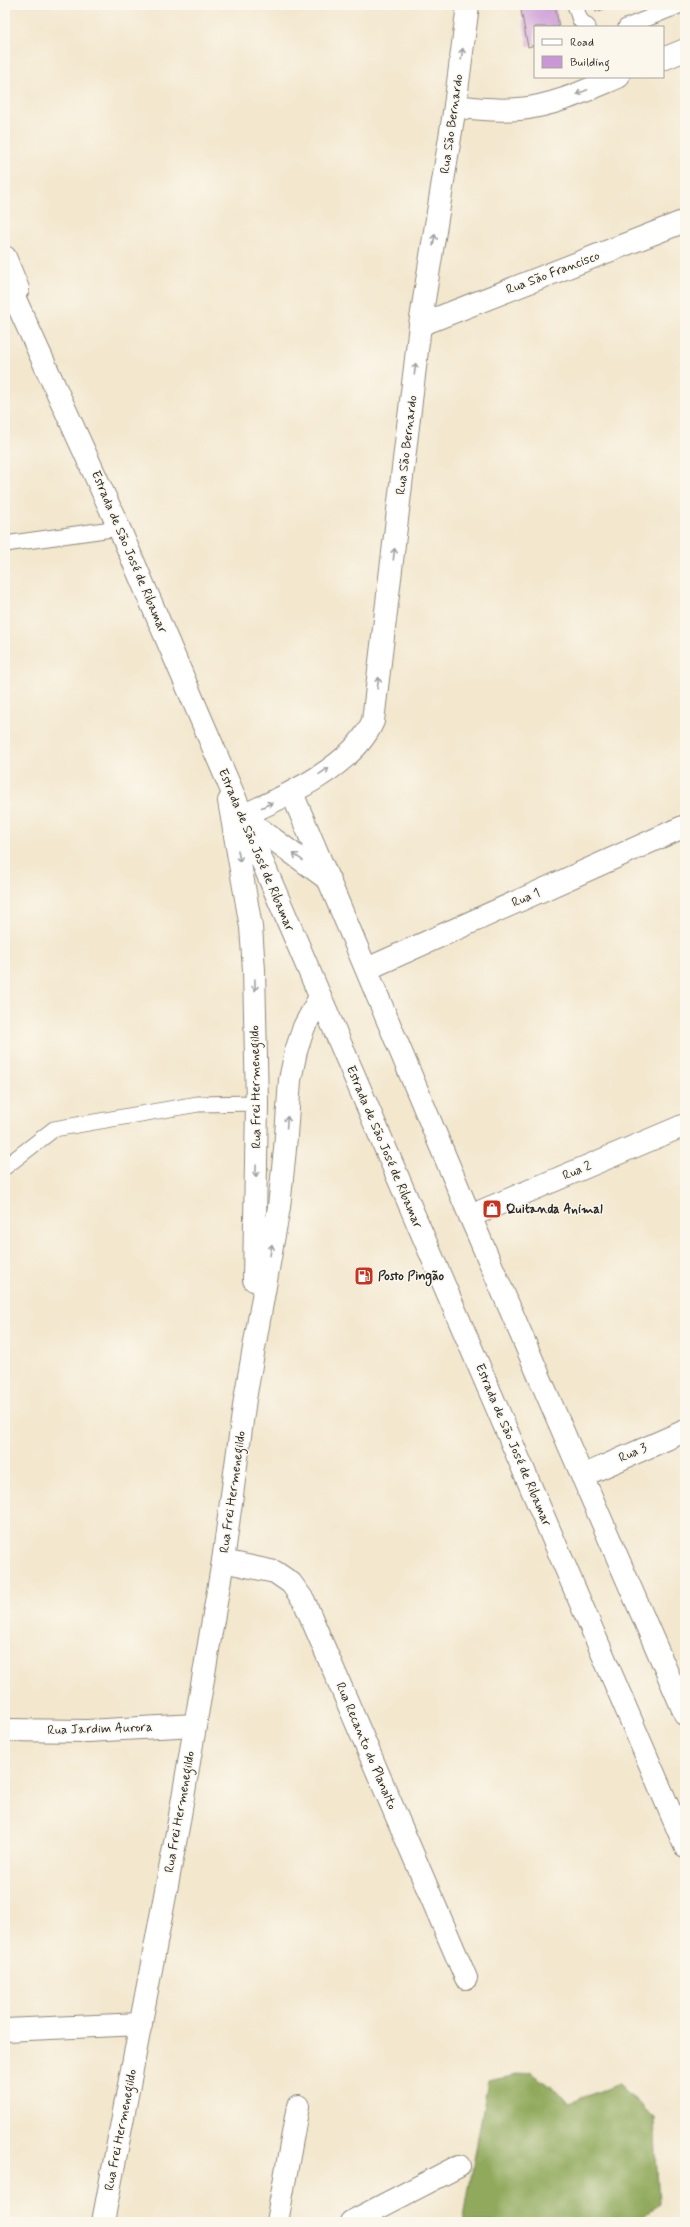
<svg xmlns="http://www.w3.org/2000/svg" width="690" height="2227" font-family="Mynerve,sans-serif">
<style>
.forest{fill:#90a95b;stroke:#5e6a43}
.building{fill:#ca97d6}
.lines{fill:none;stroke-linecap:round;stroke-linejoin:round}
.lane-casing{stroke:#8f897c;stroke-width:17}
.street-casing{stroke:#8f897c;stroke-width:24}
.secondary-casing{stroke:#8f897c;stroke-width:24}
.primary-casing{stroke:#8f897c;stroke-width:24}
.lane{stroke:#fff;stroke-width:15}
.street{stroke:#fff;stroke-width:22}
.secondary{stroke:#fff;stroke-width:22}
.primary{stroke:#fff;stroke-width:22}
.oneway{stroke:#a0a0a0}
.labels{text-anchor:middle;dominant-baseline:central;stroke-width:3;stroke-linejoin:round;paint-order:stroke}
.street-label{font-size:13px;fill:#2b2b2b;stroke:#fbf7ec}
.poi-label{font-size:13px;font-weight:bold;fill:#2b2b2b;stroke:#fbf7ec;text-anchor:start}
</style>
<rect width="100%" height="100%" fill="#fbf7ec"/>
<filter id="ink" filterUnits="userSpaceOnUse"><feTurbulence type="fractalNoise" baseFrequency=".025" numOctaves="2"/><feDisplacementMap in="SourceGraphic" scale="8" xChannelSelector="R" yChannelSelector="G"/><feConvolveMatrix kernelMatrix="1 2 1 2 8 2 1 2 1" color-interpolation-filters="sRGB"/></filter>
<filter id="wash" filterUnits="userSpaceOnUse"><feTurbulence type="fractalNoise" baseFrequency=".012" numOctaves="4" result="noise"/><feDisplacementMap in="SourceGraphic" scale="16" xChannelSelector="R" yChannelSelector="G"/><feGaussianBlur stdDeviation="0.9" result="paint"/><feColorMatrix in="noise" values="0 0 0 0 0 0 0 0 0 0 0 0 0 0 0 0 0 1.4 0 .05"/><feComposite in="paint" operator="in"/></filter>
<g filter="url(#wash)">
<rect width="100%" height="100%" fill="#f3e7ce"/>
<polygon class="forest" points="531,2072 570,2102 619,2084 654,2118 659,2203 636,2222 463,2222 488,2081"/>
<g id="blocks">
<g class="building">
<polygon points="520,5 555,5 559,27 535,27 535,45 528,47"/>
<polygon points="593,5 614,5 596,12"/>
</g>
</g>
</g>
<g filter="url(#ink)">
<use href="#blocks" fill-opacity="0" stroke="#8f897c" stroke-width="1"/>
<g class="lines">
<defs>
<g id="lane">
<polyline points="575,5 580,20 588,27"/>
<polyline points="626,27 681,5"/>
<polyline points="5,544 119,528"/>
<polyline points="5,1167 54,1129 198,1104 257,1103"/>
</g>
<g id="street">
<polyline points="663,59 685,50"/>
<path d="M455,106C477,109 497,111 519,109C554,106 587,90 618,77"/>
<polyline points="420,325 685,221"/>
<polyline points="367,969 685,826"/>
<polyline points="470,1216 685,1125"/>
<polyline points="582,1476 685,1431"/>
<polyline points="223,1561 275,1572 291,1583 304,1601 466,1978"/>
<polyline points="5,1730 87,1731 195,1725"/>
<polyline points="5,2030 141,2024"/>
<polyline points="277,2222 298,2106"/>
<polyline points="351,2222 459,2166"/>
</g>
<g id="secondary">
<polyline points="292,793 470,1216 685,1714"/>
<polyline points="229,801 251,927 254,970 257,1103 254,1280"/>
<path d="M242,816C284,797 354,766 373,721L420,325L455,106L468,5"/>
<polyline points="103,2222 178,1827 223,1561 245,1399 279,1207 285,1149 290,1080 296,1051 304,1027 320,997"/>
</g>
<g id="primary">
<polyline points="5,257 18,289"/>
<polyline points="5,277 119,528 685,1846"/>
<polyline points="242,816 330,881"/>
</g>
</defs>
<use href="#lane" class="lane-casing"/>
<use href="#street" class="street-casing"/>
<use href="#secondary" class="secondary-casing"/>
<use href="#primary" class="primary-casing"/>
<use href="#lane" class="lane"/>
<use href="#street" class="street"/>
<use href="#secondary" class="secondary"/>
<use href="#primary" class="primary"/>
</g>
<defs><path id="oneway-shaft" d="M-6 0H5M1.5-3L5.5 0L1.5 3" fill="none" stroke-width="1.6" stroke-linecap="round" stroke-linejoin="round"/></defs>
<g class="oneway">
<use href="#oneway-shaft" transform="translate(462 54) rotate(-82)"/>
<use href="#oneway-shaft" transform="translate(582 92) rotate(158)"/>
<use href="#oneway-shaft" transform="translate(434 240) rotate(-81)"/>
<use href="#oneway-shaft" transform="translate(415 369) rotate(-83)"/>
<use href="#oneway-shaft" transform="translate(394 554) rotate(-83)"/>
<use href="#oneway-shaft" transform="translate(378 683) rotate(-82)"/>
<use href="#oneway-shaft" transform="translate(324 771) rotate(-34)"/>
<use href="#oneway-shaft" transform="translate(267 805) rotate(-24)"/>
<use href="#oneway-shaft" transform="translate(239 856) rotate(80)"/>
<use href="#oneway-shaft" transform="translate(298 857) rotate(-144)"/>
<use href="#oneway-shaft" transform="translate(255 985) rotate(89)"/>
<use href="#oneway-shaft" transform="translate(287 1122) rotate(-86)"/>
<use href="#oneway-shaft" transform="translate(256 1171) rotate(91)"/>
<use href="#oneway-shaft" transform="translate(271 1250) rotate(-80)"/>
</g>
</g>
<defs>
<symbol id="shop-square" viewBox="-11 -11 22 22"><rect x="-9" y="-9" width="18" height="18" rx="4" fill="#c8321e" stroke="#fbf7ec"/><path d="M-5-2.5h2.3a2.7 3.5 0 0 1 5.4 0H5L5.5 6h-11ZM-1.5-2.5h3a1.5 2.3 0 0 0-3 0Z" fill="#fff"/></symbol>
<symbol id="fuel-square" viewBox="-11 -11 22 22"><rect x="-9" y="-9" width="18" height="18" rx="4" fill="#c8321e" stroke="#fbf7ec"/><path d="M-5.5-6h7V0h2V4h1.3V-2.5L3-4.5l.8-.8L6-3V5H2.5V1h-1V6h-7ZM-4.2-4.7v3.2H.2V-4.7Z" fill="#fff"/></symbol>
</defs>
<g fill-rule="evenodd">
<use href="#shop-square" x="481" y="1198" width="22" height="22"/>
<use href="#fuel-square" x="353" y="1265" width="22" height="22"/>
</g>
<g class="labels">
<g class="street-label">
<text transform="translate(452 124) rotate(-82)">Rua São Bernardo</text>
<text transform="translate(553 273) rotate(-21)">Rua São Francisco</text>
<text transform="translate(407 445) rotate(-83)">Rua São Bernardo</text>
<text transform="translate(129 552) rotate(67)">Estrada de São José de Ribamar</text>
<text transform="translate(256 850) rotate(67)">Estrada de São José de Ribamar</text>
<text transform="translate(526 898) rotate(-24)">Rua 1</text>
<text transform="translate(256 1087) rotate(-91)">Rua Frei Hermenegildo</text>
<text transform="translate(384 1147) rotate(67)">Estrada de São José de Ribamar</text>
<text transform="translate(577 1171) rotate(-23)">Rua 2</text>
<text transform="translate(513 1445) rotate(67)">Estrada de São José de Ribamar</text>
<text transform="translate(633 1453) rotate(-24)">Rua 3</text>
<text transform="translate(233 1492) rotate(-82)">Rua Frei Hermenegildo</text>
<text transform="translate(100 1729) rotate(-2)">Rua Jardim Aurora</text>
<text transform="translate(366 1746) rotate(67)">Rua Recanto do Planalto</text>
<text transform="translate(180 1812) rotate(-80)">Rua Frei Hermenegildo</text>
<text transform="translate(121 2130) rotate(-79)">Rua Frei Hermenegildo</text>
</g>
<g class="poi-label">
<text x="506" y="1209">Quitanda Animal</text>
<text x="378" y="1276">Posto Pingão</text>
</g>
</g>
<rect width="690" height="2227" fill="none" stroke="#fbf7ec" stroke-width="20"/>
<rect x="534" y="26" width="130" height="52" fill="#fbf7ec" stroke="#a8a59f"/>
<rect x="542" y="39" width="20" height="6" fill="#ffffff" stroke="#a8a59f"/>
<text x="570" y="46" font-size="12" fill="#2b2b2b">Road</text>
<rect x="542" y="56" width="20" height="12" fill="#ca97d6" stroke="#a8a59f"/>
<text x="570" y="66" font-size="12" fill="#2b2b2b">Building</text>
</svg>
